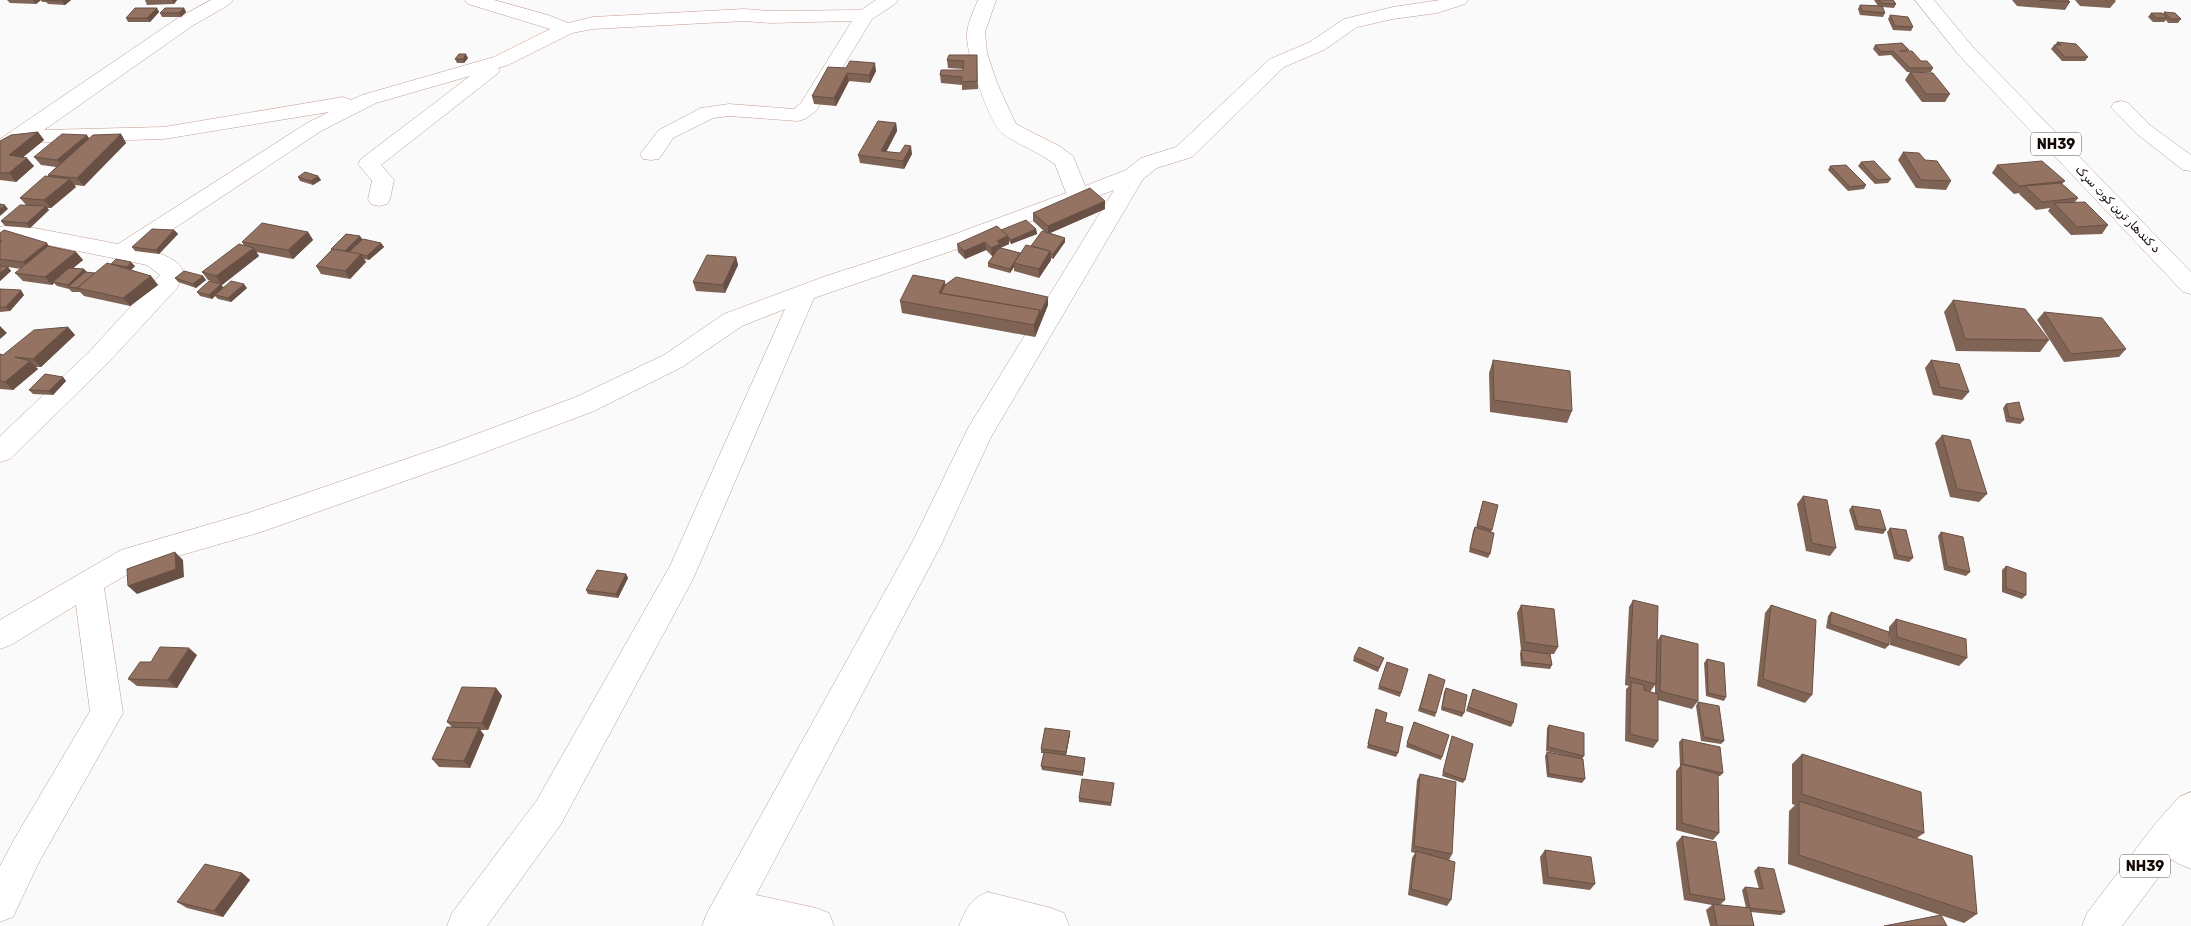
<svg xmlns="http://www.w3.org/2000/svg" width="2191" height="926" font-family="Rubik,'Noto Naskh Arabic',sans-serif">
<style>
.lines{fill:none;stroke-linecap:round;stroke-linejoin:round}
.minor-casing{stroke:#c09d8c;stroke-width:1}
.major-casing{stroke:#c09d8c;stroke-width:1}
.minor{fill:#fff;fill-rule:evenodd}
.major{fill:#fff;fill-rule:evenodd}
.wall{fill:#7f6355;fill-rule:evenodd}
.shaded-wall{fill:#685045}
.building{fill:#947363;stroke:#685045}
.labels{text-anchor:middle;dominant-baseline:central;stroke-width:4;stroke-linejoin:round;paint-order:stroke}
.far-street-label{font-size:12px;fill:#140904;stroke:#fff}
.shield{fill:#fff;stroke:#5a534f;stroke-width:1}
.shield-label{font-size:14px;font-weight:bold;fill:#140904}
</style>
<rect width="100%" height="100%" fill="#fafafa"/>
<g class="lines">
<defs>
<g id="minor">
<path d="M211,0H233L230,4L192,26L44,130L164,127L343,97L351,100L362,95L494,57L550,29L468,4L465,0H494L548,15L568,23L593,17L744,9L770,11L861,10L876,0H898L895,4L872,19L816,111L805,119L798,121L729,116L713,118L673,138L659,159L651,160L643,159L640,154L659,130L701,108L729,104L794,109L801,103L852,21L770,23L744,21L593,29L572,33L508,65L498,68L500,70L497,74L381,165L394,180L390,199L387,204L379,206L371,204L368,199L372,181L358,164L361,159L470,76L376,103L321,131L143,249C156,252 184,259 184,276L177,288L106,365L10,459L0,462V436L88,353L160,275L147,265L14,238L0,242V227L13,224L118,244L307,123L329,112L164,139L24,143L0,154V139L178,18Z"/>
<path d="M978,0H996L985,32L987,53L997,83L1014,120L1016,124L1059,146L1073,156L1085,186L1126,170L1141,158L1176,147L1270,59L1310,42L1344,19L1393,7L1440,0H1468L1465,4L1437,13L1393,19L1357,27L1324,50L1284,67L1192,157L1157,168L1143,179L991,437L941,545L756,895L816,908L829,913L834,926H702L707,913L913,541L968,428L1114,190L963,247L814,298L693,579L561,824L487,926H447L452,913L537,800L670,566L785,309L742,326L682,367L594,411L464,460L261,532L140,567L104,588L123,713L39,862L13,917L0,922V866L15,838L90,711L76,605L11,645L0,649V620L121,550L248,513L444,446L576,397L664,355L724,314L826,276L947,237L1066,193L1055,164C1039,152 1018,145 1002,133C989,123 965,51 967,33C968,22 974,10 978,0Z"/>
<polygon points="2121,101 2128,103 2151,126 2191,155 2191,171 2183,170 2137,134 2111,107 2114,103"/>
<polygon points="2167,819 2191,832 2191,869 2179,864 2155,848 2150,836 2155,824"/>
<path d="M988,892L1051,908L1064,913L1069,926H959C966,909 970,899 988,892Z"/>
</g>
<g id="major">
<polygon points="1915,0 1934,0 1972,46 2191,272 2191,294 2183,292 1958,54"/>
<polygon points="2191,792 2191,834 2122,926 2082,926 2087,913 2155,824 2179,797"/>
</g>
</defs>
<use href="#minor" class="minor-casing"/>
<use href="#major" class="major-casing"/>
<use href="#minor" class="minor"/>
<use href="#major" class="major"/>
</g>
<g class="wall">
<polygon points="7,0 71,0 65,5 48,4 46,2 42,2 41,0 36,4 10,3"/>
<polygon points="145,0 177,0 174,4 147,5"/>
<polygon points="1874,0 1893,0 1896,4 1894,8 1882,7 1885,13 1883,17 1860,15 1858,9 1860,5 1878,6"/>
<polygon points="2012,0 2068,0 2070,2 2065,10 2017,6"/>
<polygon points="2075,0 2115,0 2116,1 2110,8 2080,6"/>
<polygon points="157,8 159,12 150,22 128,22 126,18"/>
<polygon points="184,8 186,12 181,17 162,17 160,13"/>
<polygon points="2164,12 2181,19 2178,23 2168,23 2166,20 2164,22 2153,22 2148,17 2151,13 2163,14"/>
<polygon points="1890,15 1913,27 1911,31 1893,30 1888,19"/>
<polygon points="2057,42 2088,57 2085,61 2062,61 2051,49 2054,45 2055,45"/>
<polygon points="1875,45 1909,51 1921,61 1933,68 1931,72 1907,72 1891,55 1879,56 1873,49"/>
<polygon points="977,55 978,89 962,90 962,85 941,83 940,75 963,70 963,69 948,68 947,60"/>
<polygon points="468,58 464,63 457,63 455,59"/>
<polygon points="828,67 876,71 870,83 849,81 836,106 814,104 812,96"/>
<polygon points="1910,72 1950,94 1945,102 1922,102 1905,80"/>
<polygon points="896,123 897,131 886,152 912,154 904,169 860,163 858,155"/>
<polygon points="38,132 44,140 23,157 34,166 16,182 0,180 0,141"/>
<polygon points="121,134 126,143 84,186 74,185 76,187 51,208 47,208 49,210 30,228 5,226 1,221 26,205 20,198 49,177 48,175 56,167 41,165 34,157 89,138"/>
<polygon points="1903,152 1925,160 1951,181 1946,190 1916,188 1898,160"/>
<polygon points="1861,162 1891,179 1888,183 1875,184 1858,166"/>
<polygon points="1997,165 2065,181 2062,184 2078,198 2075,202 2108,225 2102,234 2071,235 2048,211 2050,208 2036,210 2019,194 2020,193 2014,194 1992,173"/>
<polygon points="1830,166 1866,185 1864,189 1848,191 1828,170"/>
<polygon points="318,176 321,180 313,185 300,181 298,177"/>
<polygon points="1105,209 1050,233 1065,238 1065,242 1053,259 1051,258 1051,260 1039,278 1014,271 1014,267 1010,273 988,267 988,263 993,256 992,256 986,250 965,259 958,252 957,244 1001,230 1036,229 1037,234 1011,244 1009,241 1009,244 1000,248 1020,253 1031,246 1045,232 1033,221 1033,213"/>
<polygon points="174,230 178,234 159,254 135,251 132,247"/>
<polygon points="308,232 313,240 293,259 256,252 259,256 222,285 208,280 202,272 244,245 242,242"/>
<polygon points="0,233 49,247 76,252 83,260 73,268 87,273 95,273 111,264 135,266 131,270 151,276 158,285 130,306 84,296 80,292 72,292 69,289 57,286 54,283 52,285 23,281 15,273 21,269 8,267 11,271 0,281"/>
<polygon points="360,236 362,240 381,243 384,247 369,260 364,259 366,262 350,279 321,274 316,266 331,250 331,249"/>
<polygon points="736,257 738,265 725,293 696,291 693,282"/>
<polygon points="203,276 206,280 196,288 178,282 175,278"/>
<polygon points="945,281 945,285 1048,305 1035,337 902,313 900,301"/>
<polygon points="221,284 223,287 247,288 231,302 218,299 215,296 212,299 200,296 197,292"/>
<polygon points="0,289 24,295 10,311 0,312"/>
<polygon points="1953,300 2049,340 2040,352 1956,351 1944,312"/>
<polygon points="2044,312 2126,349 2119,357 2064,362 2037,320"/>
<polygon points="68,327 75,335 41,367 35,367 38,369 13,390 0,389 0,354 3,355"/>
<polygon points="1493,360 1572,411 1567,423 1490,412 1489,373"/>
<polygon points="1931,360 1969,392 1962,400 1933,395 1925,368"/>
<polygon points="63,377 66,381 53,395 33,394 29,390"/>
<polygon points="2006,404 2024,420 2020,424 2006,422 2003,408"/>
<polygon points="1942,435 1987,494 1979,502 1950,497 1935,443"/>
<polygon points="1803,496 1836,548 1830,556 1806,551 1797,504"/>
<polygon points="1483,501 1492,530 1491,532 1490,554 1488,558 1469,552 1473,531 1475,527 1476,528"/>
<polygon points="1852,506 1886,530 1883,534 1855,530 1849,510"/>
<polygon points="1890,528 1913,558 1909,562 1894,559 1887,532"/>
<polygon points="1941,532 1970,572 1966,576 1944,570 1938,536"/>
<polygon points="2006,566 2026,595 2022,599 2002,592 2002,570"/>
<polygon points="626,574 628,578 618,598 588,594 586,590"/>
<path d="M1633,600L1657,641L1661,635L1698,701L1692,709L1658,700V741L1653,748L1625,741L1626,689L1629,686L1625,685L1629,607ZM1655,685V693L1650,692Z"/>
<polygon points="1521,605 1558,647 1554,654 1550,654 1552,665 1550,669 1521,666 1520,654 1521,650 1517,613"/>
<polygon points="1771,605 1812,695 1805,703 1757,686 1765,613"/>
<polygon points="1831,612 1889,632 1889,627 1896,619 1967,658 1959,666 1890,645 1889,633 1889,645 1885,649 1826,628 1828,616"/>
<polygon points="197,655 177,688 137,686 128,679"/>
<polygon points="1354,657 1382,662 1378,672 1353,661"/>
<polygon points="1707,659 1726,697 1724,701 1706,696 1704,663"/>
<polygon points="1387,662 1401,693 1400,697 1378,689"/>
<polygon points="1429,674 1436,713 1435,717 1418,711"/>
<polygon points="496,688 502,696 488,730 480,730 484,735 470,768 439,767 432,759 452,727 447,722"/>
<polygon points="1446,688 1464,713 1462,717 1441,710 1444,692"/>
<polygon points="1473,689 1513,723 1511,727 1466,711"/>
<polygon points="1698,702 1724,741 1721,744 1701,741 1696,706"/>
<polygon points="1376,709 1385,722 1398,753 1396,757 1367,748"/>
<polygon points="1414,722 1442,757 1441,760 1406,747"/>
<polygon points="1549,725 1584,756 1582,759 1585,779 1582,783 1547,777 1545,756 1547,752 1572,757 1546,751 1547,728"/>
<polygon points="1070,734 1066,755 1085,758 1083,776 1042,770 1041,766 1044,753 1041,753 1041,749"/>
<polygon points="1452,736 1465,780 1463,783 1442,776"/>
<polygon points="1682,739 1723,773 1720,776 1718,776 1719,833 1713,840 1676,830 1676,771 1680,766 1679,742"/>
<polygon points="1802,754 1924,833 1917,838 1977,914 1964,923 1788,864 1789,811 1795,805 1792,804 1792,764"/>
<polygon points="1420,774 1452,854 1449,860 1451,900 1447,906 1408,895 1412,858 1415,853 1411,852 1417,780"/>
<polygon points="1114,783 1111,806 1079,802 1079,798"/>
<polygon points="1682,836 1725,900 1720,905 1746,908 1742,890 1745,887 1759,889 1754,871 1758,867 1785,912 1781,915 1751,912 1754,926 1710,926 1706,910 1712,905 1684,900 1676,843"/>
<polygon points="1545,850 1595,884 1590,890 1543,884 1540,857"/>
<polygon points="242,873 250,880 223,917 187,908 177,902"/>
</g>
<g class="shaded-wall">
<polygon points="33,0 41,0 36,4"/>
<polygon points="63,0 71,0 65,5 62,1"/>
<polygon points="172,0 177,0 174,4"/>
<polygon points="157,8 159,12 150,22 147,18"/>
<polygon points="184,8 186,12 181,17 179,13"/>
<polygon points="466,54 468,58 464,63 463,59"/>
<polygon points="875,63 876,71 870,83 869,75"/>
<polygon points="847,73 849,81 836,106 834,98"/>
<polygon points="896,123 897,131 883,158 881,151"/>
<polygon points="38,132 44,140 16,163 9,155"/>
<polygon points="121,134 126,143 84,186 77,178"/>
<polygon points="87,135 93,144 64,168 57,160"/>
<polygon points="911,146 912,154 904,169 903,161"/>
<polygon points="27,158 34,166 16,182 9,173"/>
<polygon points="318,176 321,180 313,185 311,181"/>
<polygon points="70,179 76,187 51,208 44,200"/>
<polygon points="1105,201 1105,209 1048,234 1048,226"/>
<polygon points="5,205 8,209 0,216 0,209"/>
<polygon points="46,206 49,210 30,228 27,223"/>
<polygon points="1036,229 1037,234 1011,244 1011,240"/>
<polygon points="174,230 178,234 159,254 156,250"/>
<polygon points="308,232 313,240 293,259 288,250"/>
<polygon points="360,236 363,240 351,252 345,251"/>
<polygon points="1008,236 1009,244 1000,248 1000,252 992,256 991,248 997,241"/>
<polygon points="1065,238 1065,242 1053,259 1053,254"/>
<polygon points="985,242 986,250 965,259 964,251"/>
<polygon points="47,243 53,252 30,270 23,262"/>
<polygon points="381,243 384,247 369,260 367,256"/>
<polygon points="254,248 259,256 222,285 216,276"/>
<polygon points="1050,251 1051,260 1039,278 1039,269"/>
<polygon points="76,252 83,260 56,282 53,282 54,283 52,285 45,277"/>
<polygon points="1020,253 1014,263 1014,267 1010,273 1010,269"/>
<polygon points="361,254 366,262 350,279 345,271"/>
<polygon points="736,257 738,265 725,293 723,285"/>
<polygon points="131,262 135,266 130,271 127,267"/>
<polygon points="8,267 11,271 0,281 0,273"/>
<polygon points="84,269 88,273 70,287 68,285"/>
<polygon points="151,276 158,285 130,306 123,298"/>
<polygon points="203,276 206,280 196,288 193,284"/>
<polygon points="945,281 946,293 939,293"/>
<polygon points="221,284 224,289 215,295 215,296 212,299 209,295"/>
<polygon points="244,284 247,288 231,302 228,298"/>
<polygon points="21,290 24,295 10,311 6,307"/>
<polygon points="1048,297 1048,305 1035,337 1034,325 1040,310"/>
<polygon points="0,326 7,333 0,339"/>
<polygon points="68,327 75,335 41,367 33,359"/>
<polygon points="30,361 38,369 13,390 5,382"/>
<polygon points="63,377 66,381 53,395 49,391"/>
<polygon points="175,552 183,560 184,577 137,594 128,586"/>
<polygon points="626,574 628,578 618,598 616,594"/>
<polygon points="189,648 197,655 177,688 168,680"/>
<polygon points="496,688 502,696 488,730 482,723"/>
<polygon points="479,728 484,735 470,768 464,761"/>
<polygon points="1070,731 1070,734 1066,756 1066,752"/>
<polygon points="242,873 250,880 223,917 214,911"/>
</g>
<g class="building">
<polygon points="45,0 63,0 62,1"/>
<polygon points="1879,0 1893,0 1896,4 1881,3"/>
<polygon points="2039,0 2068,0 2070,2"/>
<polygon points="1860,5 1882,6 1885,13 1862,11"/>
<polygon points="135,8 157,8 147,18 126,18"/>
<polygon points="165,8 184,8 179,13 160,13"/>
<polygon points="2164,12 2175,13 2181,19 2171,19"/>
<polygon points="2151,13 2162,13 2167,18 2156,18"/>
<polygon points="1890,15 1908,17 1913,27 1895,26"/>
<polygon points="2057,42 2076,44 2088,57 2065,57 2054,45 2061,45"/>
<polygon points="1902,43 1909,50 1900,51 1912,51 1921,61 1927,61 1933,68 1910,68 1893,51 1881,52 1875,45"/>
<polygon points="459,54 466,54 463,59 455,59"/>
<polygon points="949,55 977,55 977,81 961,82 962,77 940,75 941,70 963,70 964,61 947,60"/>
<polygon points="850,61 875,63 869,75 847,73 834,98 812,96 828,67 846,68"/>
<polygon points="1910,72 1933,73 1950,94 1926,94"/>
<polygon points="878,121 896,123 881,151 900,153 905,145 911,146 903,161 858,155"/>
<polygon points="38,132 9,155 27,158 9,173 0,173 0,141 11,135"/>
<polygon points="62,134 87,135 57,160 34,157"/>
<polygon points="121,134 77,178 48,175 93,135"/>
<polygon points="1903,152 1919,153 1925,160 1937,161 1951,181 1921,180"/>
<polygon points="1874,161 1891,179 1877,180 1861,162"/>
<polygon points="2042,161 2065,181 2019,186 1997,165"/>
<polygon points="1846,165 1866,185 1850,187 1830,166"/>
<polygon points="305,172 318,176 311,181 298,177"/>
<polygon points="45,176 70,179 44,200 20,198"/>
<polygon points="2061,183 2078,198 2042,202 2025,186"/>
<polygon points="1090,188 1105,201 1048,226 1033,213"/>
<polygon points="2085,202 2108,225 2077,227 2054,203"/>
<polygon points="0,204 5,205 0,209"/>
<polygon points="20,205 46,206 27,223 1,221"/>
<polygon points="1026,220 1036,229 1011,240 1008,237 1008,236 1001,230"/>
<polygon points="262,223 308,232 288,250 242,242"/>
<polygon points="997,226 1008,236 997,241 1000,244 991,248 985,242 964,251 957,244"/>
<polygon points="152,229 174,230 156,250 132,247"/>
<polygon points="4,230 47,243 23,262 0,259 0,243 2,241 0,241 0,233"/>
<polygon points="1042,231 1065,238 1053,254 1051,254 1050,251 1031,246"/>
<polygon points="346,234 360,236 345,251 331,249"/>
<polygon points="363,239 381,243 367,256 349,252"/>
<polygon points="239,244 254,248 216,276 202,272"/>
<polygon points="1026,245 1050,251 1039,269 1014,263"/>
<polygon points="48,246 76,252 45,277 15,273"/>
<polygon points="1001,248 1020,253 1010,269 988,263 998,249"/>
<polygon points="333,249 361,254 345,271 316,266"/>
<polygon points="707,255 736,257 723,285 693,282"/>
<polygon points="116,259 131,262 127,267 111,264"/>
<polygon points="107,263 151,276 123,298 77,288"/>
<polygon points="0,266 8,267 0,273"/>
<polygon points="69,268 84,269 68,285 53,282"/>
<polygon points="184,271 203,276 193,284 175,278"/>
<polygon points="85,272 95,273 77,288 68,287"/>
<polygon points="913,275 945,281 939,293 1040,310 1034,325 900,301"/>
<polygon points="956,277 1048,297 1040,314 1040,310 941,293 945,285"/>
<polygon points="209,281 221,284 209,295 197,292"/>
<polygon points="231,281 244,284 228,298 215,295"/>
<polygon points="0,289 21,290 6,307 0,307"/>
<polygon points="1953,300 2025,309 2049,340 1965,339"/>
<polygon points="2044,312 2102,318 2126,349 2071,354"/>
<polygon points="68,327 33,359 15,357 30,361 5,382 0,381 0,354 3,355 34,330"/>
<polygon points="1493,360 1570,371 1572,411 1494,400"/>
<polygon points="1931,360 1959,364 1969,392 1940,387"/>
<polygon points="45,374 63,377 49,391 29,390"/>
<polygon points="2019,402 2024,420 2009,417 2006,404"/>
<polygon points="1942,435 1970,440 1987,494 1957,489"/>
<polygon points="1803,496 1827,500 1836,548 1812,543"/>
<polygon points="1483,501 1498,505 1492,530 1477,525"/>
<polygon points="1852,506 1880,510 1886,530 1858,526"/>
<polygon points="1475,527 1494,533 1490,554 1470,548"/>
<polygon points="1890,528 1906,530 1913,558 1897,555"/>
<polygon points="1941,532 1963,537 1970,572 1947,566"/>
<polygon points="175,552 176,569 128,586 127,569"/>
<polygon points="2006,566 2026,573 2026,595 2006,588"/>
<polygon points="597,570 626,574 616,594 586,590"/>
<polygon points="1633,600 1658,606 1656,684 1629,677"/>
<polygon points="1521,605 1554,609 1558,647 1525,642"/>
<polygon points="1771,605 1816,620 1812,695 1763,679"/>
<polygon points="1831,612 1889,632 1889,645 1830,624"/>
<polygon points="1896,619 1966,639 1967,658 1897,637"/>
<polygon points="1661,635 1698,644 1698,701 1660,691"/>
<polygon points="160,647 189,648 168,680 128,679 140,662 151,662"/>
<polygon points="1359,647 1384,658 1379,668 1354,657"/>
<polygon points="1521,650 1550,654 1552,665 1523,662"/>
<polygon points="1707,659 1724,663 1726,697 1708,693"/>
<polygon points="1387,662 1408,669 1401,693 1379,686"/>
<polygon points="1429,674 1445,680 1436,713 1420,708"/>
<polygon points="1631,682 1644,685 1644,690 1658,694 1658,741 1630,734"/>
<polygon points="462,687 496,688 482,723 447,722"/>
<polygon points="1446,688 1467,695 1464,713 1442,707"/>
<polygon points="1473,689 1517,704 1513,723 1468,707"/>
<polygon points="1698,702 1719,706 1724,741 1704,737"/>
<polygon points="1376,709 1387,713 1385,722 1403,727 1398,753 1368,744"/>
<polygon points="1414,722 1449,735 1442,757 1407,743"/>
<polygon points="1549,725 1584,733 1584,756 1548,747"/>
<polygon points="447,727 479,728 464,761 432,759"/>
<polygon points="1045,728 1070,731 1066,752 1041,749"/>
<polygon points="1452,736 1473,744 1465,780 1443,772"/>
<polygon points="1682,739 1720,747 1723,773 1683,764"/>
<polygon points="1044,752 1085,758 1083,772 1041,766"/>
<polygon points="1547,752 1583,759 1585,779 1549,774"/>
<polygon points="1802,754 1921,792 1924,833 1802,794"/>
<polygon points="1681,764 1718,774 1719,833 1682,823"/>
<polygon points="1420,774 1456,782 1452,854 1414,846"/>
<polygon points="1082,779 1114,783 1111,803 1079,798"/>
<polygon points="1799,801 1972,856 1977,914 1799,855"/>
<polygon points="1682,836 1716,842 1725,900 1690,894"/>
<polygon points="1545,850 1591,857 1595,884 1548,877"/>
<polygon points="1416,851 1455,862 1451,900 1411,889"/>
<polygon points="205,864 242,873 214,911 177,902"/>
<polygon points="1758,867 1774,869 1785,912 1750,908 1745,887 1763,889"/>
<polygon points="1713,904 1750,908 1754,926 1717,926"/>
<polygon points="1941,915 1947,926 1884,926"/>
</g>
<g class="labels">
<g class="far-street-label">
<text transform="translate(2118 209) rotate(46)">د کندهار ترين کوټ سړک</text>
</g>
<g class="shield">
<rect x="2031" y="132.5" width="50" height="23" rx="4"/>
<rect x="2120" y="854.5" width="50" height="23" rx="4"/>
</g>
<g class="shield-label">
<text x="2056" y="144">NH39</text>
<text x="2145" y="866">NH39</text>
</g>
</g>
</svg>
